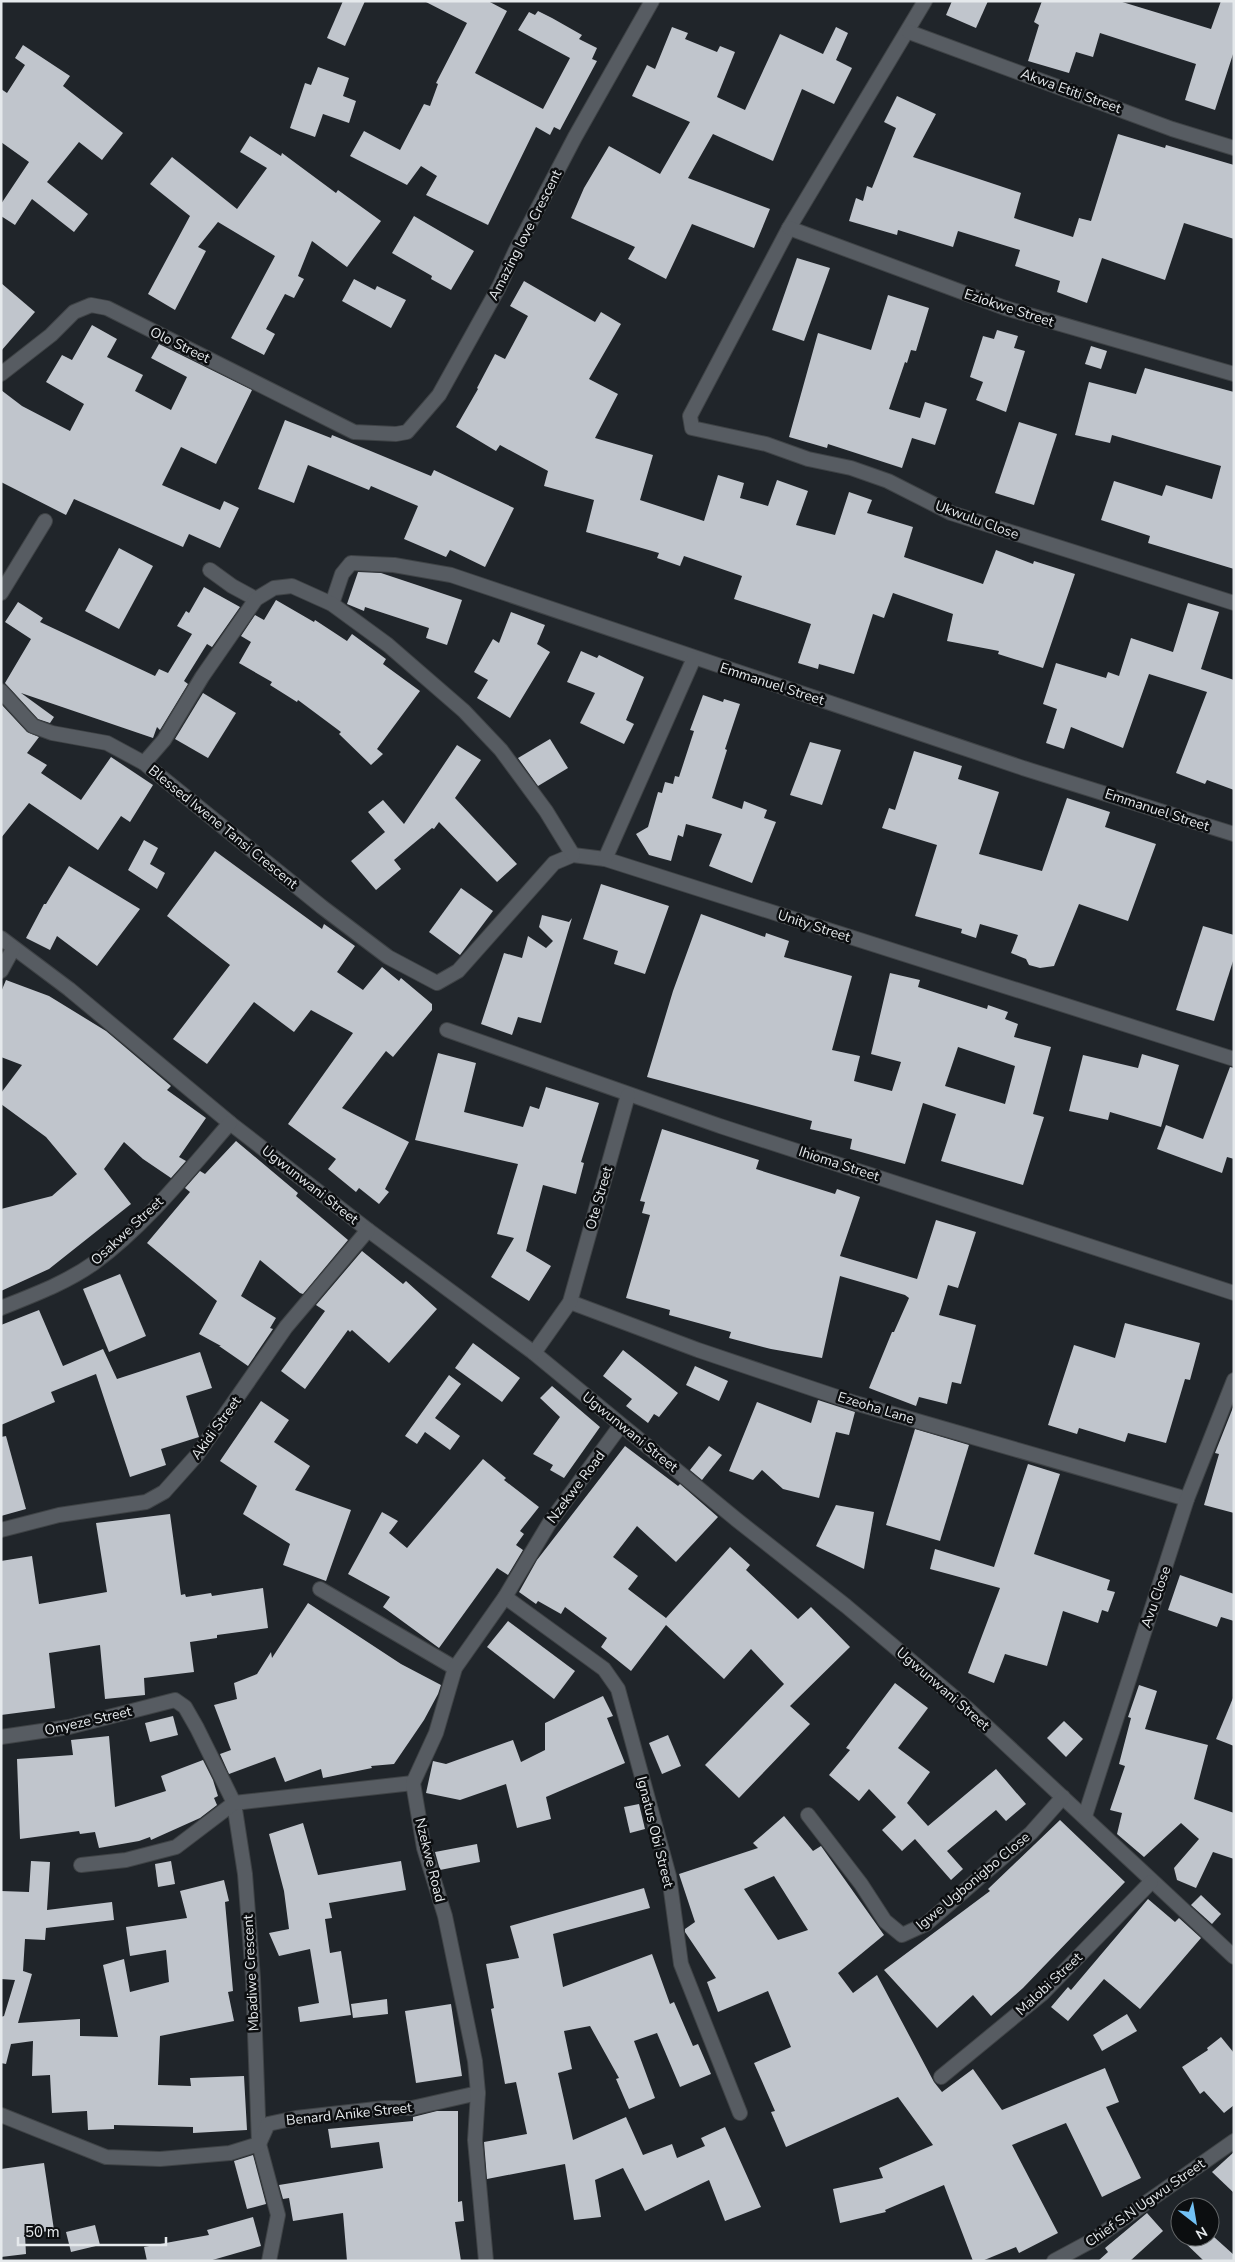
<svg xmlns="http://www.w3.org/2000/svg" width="1235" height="2262" font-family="'Nunito Sans',sans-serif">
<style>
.building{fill:#c0c5cc;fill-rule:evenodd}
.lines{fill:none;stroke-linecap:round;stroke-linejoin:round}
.minor-casing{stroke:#3f4346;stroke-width:16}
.minor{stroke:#575c62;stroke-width:14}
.labels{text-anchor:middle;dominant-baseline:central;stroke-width:5;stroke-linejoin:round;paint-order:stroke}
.street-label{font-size:14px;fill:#e5e9ec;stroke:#0c0e10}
</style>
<rect width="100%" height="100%" fill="#20252a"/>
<g class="building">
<polygon points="343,1 365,1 345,46 327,38"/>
<polygon points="424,1 488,1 507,11 475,73 543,109 570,58 518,30 529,12 535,15 538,11 552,18 582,35 579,39 597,48 592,59 597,61 560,130 554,127 550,135 536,127 488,225 426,195 437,176 421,166 407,185 350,156 364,131 400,150 424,104 430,106 438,84 436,83 467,23"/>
<polygon points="952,1 988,1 976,28 946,15"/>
<polygon points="1042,1 1119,1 1211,29 1221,1 1234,1 1234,51 1215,110 1185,100 1196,64 1100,33 1093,57 1076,52 1069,73 1028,61 1039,25 1034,22"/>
<polygon points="672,27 688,33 685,39 717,52 720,46 735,52 717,97 745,110 780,34 823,54 836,27 848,33 836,60 852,68 834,104 802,89 773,161 713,134 688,178 770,209 754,248 692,224 666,279 628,259 635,247 571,218 584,188 609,146 660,174 690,122 632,96 647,65 655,69"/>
<polygon points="23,45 70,76 63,86 123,133 102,160 79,142 47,182 88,214 74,232 32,199 15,225 1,216 1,204 29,162 1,142 1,89 7,93 25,65 15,58"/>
<polygon points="318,67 349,78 343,96 356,101 349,123 323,114 315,137 290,128 305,83 311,85"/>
<polygon points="897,96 936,114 913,157 1021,193 1014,218 1073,237 1079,218 1091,221 1118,134 1165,148 1166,145 1234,165 1234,239 1184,223 1165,280 1102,258 1087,303 1057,292 1060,281 1015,266 1020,250 958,231 953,247 898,230 897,235 849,221 856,198 863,201 867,186 872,188 896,128 884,122"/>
<polygon points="250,136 281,156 282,153 336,193 338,190 381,221 347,267 312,241 298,276 304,279 294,298 285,294 266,329 275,334 264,355 231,338 275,256 218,222 198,247 206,251 175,310 148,294 190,216 150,184 172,157 237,209 267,168 240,152"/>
<polygon points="414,216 474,251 451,290 431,279 432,276 392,253"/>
<polygon points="797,258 830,268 804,341 772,330"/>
<polygon points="354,279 375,290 377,286 406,300 391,328 342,301"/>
<polygon points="524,281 595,322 601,312 621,324 589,379 618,394 595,438 653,455 640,500 704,521 718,475 744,483 740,498 768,506 777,480 808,491 796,525 835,535 849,492 872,500 867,513 913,527 904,557 983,584 996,550 1033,564 1034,561 1075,574 1043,668 998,654 999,651 947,641 953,614 893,593 884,618 873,614 854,674 819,664 818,669 798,663 811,624 734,599 742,576 684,556 680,566 657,558 659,553 586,532 594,500 544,486 548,471 500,445 496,451 456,427 478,389 477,388 495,354 505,359 528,316 510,306"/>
<polygon points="1,283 35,312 1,351"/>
<polygon points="888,295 929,308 916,351 911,350 907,363 905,362 889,409 920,418 925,402 947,409 935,445 912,438 902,468 828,444 827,448 789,437 818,333 871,350"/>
<polygon points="92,325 117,339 107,357 143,375 135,391 171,410 187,377 151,358 159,344 252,390 216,464 181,447 162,485 220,510 224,501 239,508 220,548 189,534 183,547 74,499 66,515 1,482 1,390 22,406 70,431 84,404 46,382 62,355 72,360"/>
<polygon points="997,330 1018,336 1014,348 1025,351 1006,412 976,400 983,382 970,377 983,336 994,339"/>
<polygon points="1091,346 1107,351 1101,369 1085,364"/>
<polygon points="1145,368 1234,392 1234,569 1148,543 1150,536 1101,520 1114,481 1162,496 1166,485 1212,499 1221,466 1112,435 1110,443 1075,435 1089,382 1136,394"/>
<polygon points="285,420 331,438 332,435 431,476 434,470 514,508 485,567 450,550 446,557 404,539 418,506 371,486 369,490 308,465 294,503 258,489"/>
<polygon points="1019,422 1057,434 1034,505 995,493"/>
<polygon points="119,548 153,566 119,629 85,611"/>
<polygon points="358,572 381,573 462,600 447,645 426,638 429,628 365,607 364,611 347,604"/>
<polygon points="204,587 240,607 212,647 207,644 184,681 188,684 160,730 157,727 153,738 21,693 54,717 50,723 38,719 5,683 31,639 5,622 18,602 43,618 40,622 155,676 159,669 168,673 192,634 177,626 186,611 189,613"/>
<polygon points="276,600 314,622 315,620 347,641 352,634 386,659 383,664 420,691 377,749 383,754 371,765 339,734 341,732 298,700 297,702 270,685 272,682 239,663 251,642 241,636 255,615 264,620"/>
<polygon points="1188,603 1219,612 1201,669 1234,680 1234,790 1207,780 1205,784 1176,773 1207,692 1149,674 1123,748 1071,727 1064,749 1046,743 1057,709 1043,704 1056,663 1106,678 1108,672 1119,676 1131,638 1173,652"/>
<polygon points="511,612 545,625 537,644 550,652 510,718 477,698 488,680 474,672 493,639 499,643"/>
<polygon points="581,651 597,658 599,655 644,677 626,720 634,724 624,744 580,723 595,693 567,682"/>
<polygon points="203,693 236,713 208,758 175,739"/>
<polygon points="703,695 723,702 724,699 740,704 725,749 727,750 712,798 742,809 744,801 767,810 764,818 776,822 752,883 709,866 722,834 686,824 683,837 678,835 671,861 649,855 636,834 648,827 658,792 662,793 665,782 673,784 675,776 679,777 694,731 690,730"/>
<polygon points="1,704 27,732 39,737 27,753 47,765 41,773 81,800 111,757 153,785 130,822 121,816 98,850 29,803 1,838"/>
<polygon points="550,739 568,768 538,786 518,758"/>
<polygon points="810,742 841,750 822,805 790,795"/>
<polygon points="457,745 481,760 455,798 517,864 497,882 439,822 434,829 432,828 394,860 401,869 376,890 351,861 385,832 368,812 383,800 404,824"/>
<polygon points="914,751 962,766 958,779 999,792 979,854 1042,871 1067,798 1110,812 1105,827 1156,844 1128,921 1079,904 1054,966 1040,968 1029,965 1026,959 1011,953 1018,935 980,924 976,938 961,933 962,929 915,916 937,845 882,828 889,808 895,810"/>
<polygon points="144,840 158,848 150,864 165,873 157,889 128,870"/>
<polygon points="215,851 322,929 324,924 355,946 337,972 363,990 382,967 399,981 401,978 432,1004 432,1010 393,1057 386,1051 342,1108 409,1142 385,1189 389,1192 379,1204 359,1188 356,1192 328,1169 336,1159 288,1124 353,1033 311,1010 294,1032 254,1002 207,1064 173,1039 230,965 167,916"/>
<polygon points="69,866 140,909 97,966 57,936 50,950 26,938 44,904 46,904"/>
<polygon points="601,884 669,906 645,974 614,964 618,951 583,939"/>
<polygon points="461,888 493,911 460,955 429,932"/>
<path d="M701,914L765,937L766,933L789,941L784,957L852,976L832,1050L860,1056L854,1081L892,1091L901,1062L871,1054L890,973L920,980L918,987L987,1009L988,1005L1008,1012L1005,1019L1018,1024L1014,1037L1051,1047L1033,1114L1044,1117L1023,1185L941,1161L956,1114L923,1103L905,1164L850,1149L852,1139L810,1129L812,1121L647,1077L673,991ZM958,1047L1015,1066L1005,1104L945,1086Z"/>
<polygon points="542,915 569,922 572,918 541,1023 518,1017 512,1035 481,1024 504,953 522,958 528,936 546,948 553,941 539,927"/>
<polygon points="1203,926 1234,935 1234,958 1214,1021 1176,1010"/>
<polygon points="6,980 49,996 106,1031 171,1086 167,1090 206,1118 179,1157 186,1161 171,1178 143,1159 124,1142 104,1169 131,1204 49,1269 1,1291 1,1209 52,1196 77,1174 46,1137 1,1104 1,1093 22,1065 1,1057 1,992"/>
<polygon points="438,1053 476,1063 464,1112 523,1127 530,1106 539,1109 546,1087 599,1103 581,1162 584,1163 576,1194 543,1185 526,1251 551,1266 529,1301 491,1277 514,1238 497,1234 518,1164 415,1140"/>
<polygon points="1142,1054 1179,1065 1161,1127 1110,1112 1108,1120 1069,1111 1083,1055 1138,1068"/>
<polygon points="1230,1067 1234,1068 1234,1159 1227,1157 1222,1173 1157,1149 1166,1125 1203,1139"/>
<polygon points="662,1129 759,1160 756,1169 835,1194 837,1189 860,1197 840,1256 917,1279 936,1220 976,1232 958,1288 948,1285 939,1315 976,1325 961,1384 952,1382 947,1404 919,1397 916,1406 869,1388 892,1332 894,1332 909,1298 905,1295 840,1276 822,1358 771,1349 729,1338 731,1332 669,1315 670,1310 626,1298 650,1215 642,1213 645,1202 640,1201"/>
<polygon points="236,1141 298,1193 296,1196 348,1240 303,1294 300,1293 260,1260 241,1296 276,1318 270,1328 273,1329 248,1366 219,1346 221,1346 199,1334 217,1301 147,1243 190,1192 185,1188 200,1171 205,1174"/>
<polygon points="362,1251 403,1284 406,1281 437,1309 389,1363 352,1330 350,1332 348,1330 305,1389 281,1371 325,1311 316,1305"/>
<polygon points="120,1274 146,1336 109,1352 83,1289"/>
<polygon points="39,1310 63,1366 103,1349 117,1379 200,1352 212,1388 186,1396 199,1437 161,1449 166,1465 130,1477 96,1374 51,1392 55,1402 1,1425 1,1325"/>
<polygon points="1125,1323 1200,1343 1190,1380 1185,1379 1166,1443 1128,1433 1125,1442 1079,1428 1077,1434 1048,1425 1074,1345 1115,1358"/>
<polygon points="473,1343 520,1378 502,1402 455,1368"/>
<polygon points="623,1350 678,1393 659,1417 654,1414 648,1423 626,1406 632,1399 603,1376"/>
<polygon points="695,1366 728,1381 719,1401 686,1385"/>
<polygon points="449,1375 461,1384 435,1418 460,1436 450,1450 425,1432 417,1444 405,1436"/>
<polygon points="552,1386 600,1427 564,1478 550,1470 553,1465 533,1454 560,1417 540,1398"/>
<polygon points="818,1400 855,1412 849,1435 836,1432 819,1498 783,1489 762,1470 753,1480 729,1471 757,1402 811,1423"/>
<polygon points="261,1401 289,1420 274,1442 310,1466 295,1490 351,1510 326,1581 283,1565 290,1544 243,1514 257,1486 220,1461"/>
<polygon points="1234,1405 1234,1513 1204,1505 1219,1454 1215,1453"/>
<polygon points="915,1429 969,1445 940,1541 886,1525"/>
<polygon points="6,1436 26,1509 1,1516 1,1437"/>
<polygon points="625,1446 678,1486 680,1484 718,1517 676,1562 637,1526 613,1557 638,1576 628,1589 666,1618 730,1547 750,1565 746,1570 798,1619 811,1607 850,1647 790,1706 810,1724 739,1798 705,1765 784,1684 751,1649 724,1679 666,1625 631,1671 601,1647 607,1638 565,1607 561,1614 538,1601 536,1604 519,1592 537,1560"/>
<polygon points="709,1446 722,1455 702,1480 690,1470"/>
<polygon points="483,1459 506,1478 504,1480 539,1507 520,1531 524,1534 516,1545 523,1550 508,1575 497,1568 439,1648 383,1607 390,1597 348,1574 382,1512 398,1521 389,1533 407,1548"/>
<polygon points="1028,1464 1060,1474 1034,1554 1110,1580 1107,1590 1115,1592 1108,1612 1102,1610 1098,1623 1063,1611 1047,1666 1005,1654 994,1683 968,1673 1000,1588 930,1569 935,1549 994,1567"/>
<polygon points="836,1505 874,1512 864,1569 816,1546"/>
<polygon points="170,1514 181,1595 185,1594 186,1597 211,1593 212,1596 263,1588 268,1628 217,1635 217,1638 190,1642 194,1672 144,1678 145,1695 105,1699 100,1645 49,1653 55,1708 1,1715 1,1561 32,1556 39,1604 107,1592 96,1523"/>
<polygon points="1180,1575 1234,1594 1234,1621 1221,1617 1217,1627 1168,1610"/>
<polygon points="308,1603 401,1664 441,1685 438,1694 424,1720 394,1764 371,1766 372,1768 323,1778 321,1769 285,1782 275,1757 229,1774 220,1754 231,1750 214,1705 237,1699 234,1683 257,1674 271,1652 272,1658"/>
<polygon points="508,1621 575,1671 554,1699 487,1647"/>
<polygon points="895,1683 928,1708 898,1748 930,1772 907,1803 928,1826 996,1769 1026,1804 1006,1821 996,1810 947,1851 963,1869 951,1880 915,1839 902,1851 882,1830 896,1817 869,1789 859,1801 829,1775 850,1750 846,1748"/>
<polygon points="1139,1685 1157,1691 1145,1729 1208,1745 1194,1799 1234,1813 1234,1859 1213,1852 1196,1888 1177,1880 1174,1868 1199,1839 1181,1823 1144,1857 1117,1834 1122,1813 1110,1810 1125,1766 1119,1764 1131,1718 1128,1717"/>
<polygon points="603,1696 613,1716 607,1718 625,1763 546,1797 551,1819 517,1828 506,1784 460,1800 426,1793 433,1761 446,1764 513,1740 521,1762 545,1750 545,1723"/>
<polygon points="1233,1698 1234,1698 1234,1746 1216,1739"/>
<polygon points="173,1716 178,1735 150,1742 145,1723"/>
<polygon points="1064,1721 1083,1739 1066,1757 1047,1738"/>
<polygon points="668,1735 681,1766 662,1774 649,1743"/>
<polygon points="109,1736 115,1807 166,1791 161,1776 203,1760 213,1780 218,1796 214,1798 217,1805 200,1818 151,1840 150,1837 139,1841 99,1848 95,1832 80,1834 79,1831 20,1839 17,1759 73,1755 71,1740"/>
<polygon points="639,1804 645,1829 630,1833 624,1807"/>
<path d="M784,1816L813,1851L821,1846L884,1935L838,1973L853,1993L877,1975L934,2082L942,2092L973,2069L1002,2110L1105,2068L1119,2102L1106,2107L1141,2178L1102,2197L1066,2123L1012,2145L1058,2233L1019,2253L1016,2247L982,2261H973L944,2185L885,2210L886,2212L840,2223L833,2189L883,2178L879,2168L933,2145L898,2097L786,2147L771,2112L775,2111L754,2063L791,2047L768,1991L718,2012L707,1982L716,1978L685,1932V1929L695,1922L679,1874L758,1848L753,1843ZM774,1876L808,1930L778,1940L744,1889Z"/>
<polygon points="1060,1820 1125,1882 1023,1988 991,2016 973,1995 937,2028 884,1970 990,1891 988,1889"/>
<polygon points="303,1823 318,1875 401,1861 406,1890 329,1903 332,1918 325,1919 330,1953 341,1951 351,2015 300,2022 298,2007 319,2003 310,1949 279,1956 269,1933 289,1929 284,1891 269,1834"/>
<polygon points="477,1844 480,1862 440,1870 435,1852"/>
<polygon points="31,1861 50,1862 47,1910 112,1902 114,1920 46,1928 45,1940 25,1939 23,1971 32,1974 18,2023 80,2019 80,2036 118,2037 103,1965 124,1959 130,1992 169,1982 166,1950 130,1956 126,1927 187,1918 180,1891 224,1880 229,1901 225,1902 233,1991 228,1992 234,2021 160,2036 158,2085 191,2086 190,2078 244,2076 247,2130 193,2133 193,2127 114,2125 114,2129 88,2130 87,2111 52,2113 50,2075 32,2076 33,2041 11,2044 6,2064 1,2063 1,2017 4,2016 15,1980 1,1979 1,1891 29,1892"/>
<polygon points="171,1861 175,1884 158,1887 155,1864"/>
<polygon points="644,1888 650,1908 553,1934 563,1987 652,1954 670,2004 674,2002 693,2046 698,2044 711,2074 680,2087 657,2033 634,2041 655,2098 629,2109 616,2079 619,2078 590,2026 564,2031 572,2069 558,2073 573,2140 626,2117 643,2155 672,2144 677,2158 705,2146 701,2138 725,2127 761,2207 725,2221 709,2180 645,2211 623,2168 595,2180 601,2217 574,2220 565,2164 487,2179 484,2142 527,2134 516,2082 505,2084 491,2009 494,2008 486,1964 519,1958 510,1926"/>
<polygon points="1201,1895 1221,1914 1212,1924 1191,1905"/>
<polygon points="1148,1899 1175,1922 1179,1918 1201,1938 1140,2009 1104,1979 1068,2021 1051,2007 1068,1987 1071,1990"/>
<polygon points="387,1999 388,2014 353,2018 351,2004"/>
<polygon points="451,2004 462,2076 416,2083 405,2011"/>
<polygon points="1127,2014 1137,2031 1102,2051 1093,2035"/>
<polygon points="1221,2037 1234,2053 1234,2105 1224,2113 1204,2091 1200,2094 1182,2067 1208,2050 1207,2048"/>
<polygon points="437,2111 458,2111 458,2202 462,2201 464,2221 455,2222 461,2261 347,2261 343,2213 293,2221 289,2198 283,2199 279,2185 383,2168 379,2142 331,2148 328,2129 413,2121 413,2117"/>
<polygon points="1234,2152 1234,2193 1212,2172"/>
<polygon points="253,2155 266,2204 247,2209 234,2161"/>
<polygon points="44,2163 54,2230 25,2235 26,2254 1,2257 1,2169"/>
<polygon points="1147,2213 1163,2231 1130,2261 1098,2261 1108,2252 1105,2248"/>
<polygon points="253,2217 261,2246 209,2261 147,2261 144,2247 209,2235 207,2230"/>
<polygon points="95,2225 100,2245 71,2252 66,2232"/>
<polygon points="1179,2237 1214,2237 1234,2255 1234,2261 1204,2261"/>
</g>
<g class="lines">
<defs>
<g id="minor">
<polyline points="925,1 789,228 690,416 692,428 766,444 808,459 851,468 888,481 951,513 1234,603"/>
<polyline points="909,32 1172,129 1234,148"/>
<polyline points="789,228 1005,308 1234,374"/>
<polyline points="1,374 51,335 74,312 91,305 107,308 354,432 396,434 407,432 439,395 499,287 515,252 575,137 652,1"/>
<polyline points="210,570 232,586 256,599"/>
<polyline points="1,593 45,521"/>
<polyline points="332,604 342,574 351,563 394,565 451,575 1023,768 1234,834"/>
<polyline points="1,691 33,726 52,733 107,743 144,763 322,907 388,957 437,983 458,971 554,863 573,855 605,859 1234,1059"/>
<polyline points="144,763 164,740 202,677 256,599 274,588 292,586 332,604 388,645 464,711 501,750 546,811 573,855"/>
<polyline points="605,859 694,658"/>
<polyline points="1,938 69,989 230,1123 368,1230 534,1353 737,1520 846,1606 967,1708 1234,1957"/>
<polyline points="1,971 13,949"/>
<polyline points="447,1030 720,1126 1234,1293"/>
<polyline points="570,1302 698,1350 855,1403 1187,1499"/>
<path d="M1,1308C33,1295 66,1283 94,1263C145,1226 189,1170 230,1123"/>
<polyline points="534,1353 570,1302 628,1095"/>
<polyline points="1,1530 59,1515 146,1502 164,1492 197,1455 286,1327 368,1230"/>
<polyline points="320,1589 455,1668"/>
<polyline points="505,1597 604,1669 618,1689 669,1876 681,1964 740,2113"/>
<polyline points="1,1737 69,1727 175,1700 185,1707 197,1728 234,1803 245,1874 253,1978 259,2144 278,2215 269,2261"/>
<polyline points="808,1815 861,1884 885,1921 902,1935 926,1924 1031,1833 1063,1797"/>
<polyline points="1085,1816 1187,1499 1234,1380"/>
<polyline points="81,1865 126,1860 176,1847 234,1803 413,1783"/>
<polyline points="941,2077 1043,1993 1151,1882"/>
<polyline points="1,2115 106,2157 160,2159 230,2153 259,2144 268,2124 296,2118 385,2108 412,2108 478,2093"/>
<polyline points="486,2261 475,2140 478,2093 475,2061 445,1916 424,1848 413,1783 436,1733 455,1668 505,1597 550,1522 621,1425"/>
<polyline points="1054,2261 1093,2240 1234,2141"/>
</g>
</defs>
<use href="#minor" class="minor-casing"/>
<use href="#minor" class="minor"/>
</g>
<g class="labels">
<g class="street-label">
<text transform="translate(1071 91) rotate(20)">Akwa Etiti Street</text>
<text transform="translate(525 235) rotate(-63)">Amazing love Crescent</text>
<text transform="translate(1009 308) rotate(18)">Eziokwe Street</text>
<text transform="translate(180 345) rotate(26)">Olo Street</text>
<text transform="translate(977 520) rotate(20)">Ukwulu Close</text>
<text transform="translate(772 684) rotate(18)">Emmanuel Street</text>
<text transform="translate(1157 810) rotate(18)">Emmanuel Street</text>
<text transform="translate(223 827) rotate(39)">Blessed Iwene Tansi Crescent</text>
<text transform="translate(814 926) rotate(18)">Unity Street</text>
<text transform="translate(839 1164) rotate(18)">Ihioma Street</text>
<text transform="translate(310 1185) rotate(38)">Ugwunwani Street</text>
<text transform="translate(599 1198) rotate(-74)">Ote Street</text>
<text transform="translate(127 1231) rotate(-43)">Osakwe Street</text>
<text transform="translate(876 1408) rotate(17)">Ezeoha Lane</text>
<text transform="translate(216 1428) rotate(-54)">Akidi Street</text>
<text transform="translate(630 1432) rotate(39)">Ugwunwani Street</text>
<text transform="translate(576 1487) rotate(-53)">Nzekwe Road</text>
<text transform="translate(1156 1597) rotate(-71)">Avu Close</text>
<text transform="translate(943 1689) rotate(41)">Ugwunwani Street</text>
<text transform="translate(88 1721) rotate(-13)">Onyeze Street</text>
<text transform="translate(655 1832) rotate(76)">Ignatus Obi Street</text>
<text transform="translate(430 1860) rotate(76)">Nzekwe Road</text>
<text transform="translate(973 1881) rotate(-40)">Igwe Ugbonigbo Close</text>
<text transform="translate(251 1973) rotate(-93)">Mbadiwe Crescent</text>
<text transform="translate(1049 1984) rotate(-43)">Malobi Street</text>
<text transform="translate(349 2114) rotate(-6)">Benard Anike Street</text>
<text transform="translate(1145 2203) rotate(-35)">Chief S.N Ugwu Street</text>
</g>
</g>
<rect width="1235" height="2262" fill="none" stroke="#e5e9ec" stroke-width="5"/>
<g transform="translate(1195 2222) rotate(149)"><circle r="24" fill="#0c0e10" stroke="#636668"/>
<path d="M0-4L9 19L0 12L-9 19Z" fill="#72c1f5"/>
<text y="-8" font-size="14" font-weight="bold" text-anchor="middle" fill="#e5e9ec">N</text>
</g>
<path d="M18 2237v8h148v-8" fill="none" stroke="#e5e9ec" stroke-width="2.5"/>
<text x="25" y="2237" font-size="15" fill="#e5e9ec" stroke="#0c0e10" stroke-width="4" paint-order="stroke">50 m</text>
</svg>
